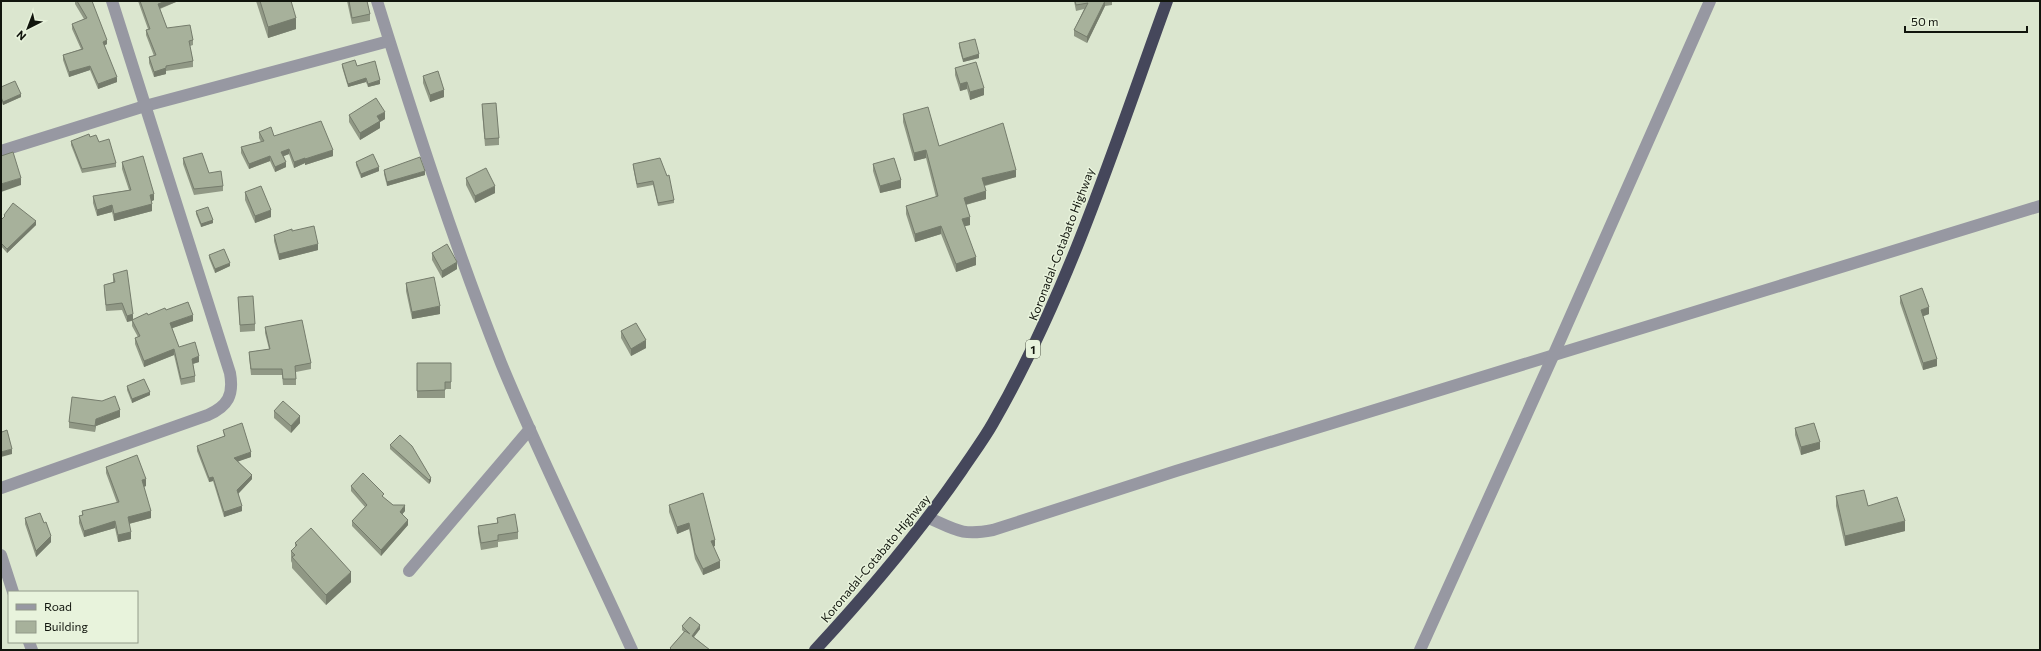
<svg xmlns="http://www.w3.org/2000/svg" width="2041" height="651" font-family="Commissioner,sans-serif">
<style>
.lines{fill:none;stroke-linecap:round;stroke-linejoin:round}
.minor{stroke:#9798a2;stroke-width:12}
.highway{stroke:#45475b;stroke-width:12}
.wall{fill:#909885}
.shaded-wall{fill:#757c6c}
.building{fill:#a7b19b;stroke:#757c6c}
.labels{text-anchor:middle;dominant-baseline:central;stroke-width:3;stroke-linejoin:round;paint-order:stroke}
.shield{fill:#e8f3dc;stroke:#52584b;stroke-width:1}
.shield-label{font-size:11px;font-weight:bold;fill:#11150d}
.street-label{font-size:12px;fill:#11150d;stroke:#e8f3dc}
</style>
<rect width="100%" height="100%" fill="#dbe6cf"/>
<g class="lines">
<g class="minor">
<path d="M377,1C415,123 454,244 501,363C541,460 589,555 632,650"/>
<polyline points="1,151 145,106 389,41"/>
<path d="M1,488L208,415C228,406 234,395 230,373L112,1"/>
<path d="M929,518C956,530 962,536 993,530L1176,471L2040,206"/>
<polyline points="1,555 13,592"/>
<polyline points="409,571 530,429"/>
<polyline points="29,642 32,650"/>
<polyline points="1420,650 1553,356 1710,1"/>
</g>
<path class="highway" d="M815,650C868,593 918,534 962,470C972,455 984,439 993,423C1069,291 1115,144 1167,1"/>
</g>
<g class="wall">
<polygon points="75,1 92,1 107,44 104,46 117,82 98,89 90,70 69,77 63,60 63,55 81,49 72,29 72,24 84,19 75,4"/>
<polygon points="138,1 176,1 176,2 160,9 167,28 193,40 193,45 190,46 193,61 193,67 166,71 166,74 154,77 149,63 149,57 154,56 146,35 146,30 148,29"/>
<polygon points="256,1 291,1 296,29 268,38"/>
<polygon points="347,1 367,1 370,14 370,21 352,24"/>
<polygon points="1074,1 1112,1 1112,5 1105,6 1087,43 1074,36 1074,30 1084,9 1076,11"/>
<polygon points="959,43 979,58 963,62 959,47"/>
<polygon points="342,64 357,66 380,84 368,87 366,82 348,87 342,67"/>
<polygon points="955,68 984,95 970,100 967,89 960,91 955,75"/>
<polygon points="423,76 444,97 430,102 423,83"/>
<polygon points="1,87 21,97 3,105 1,101"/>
<polygon points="482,104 499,138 499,145 485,146 482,111"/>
<polygon points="903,114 939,146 1016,177 985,186 986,199 966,205 970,225 964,226 976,265 956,272 941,234 915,242 906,214 906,206 936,197 926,158 914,161 903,122"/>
<polygon points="349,115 385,119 380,122 380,128 360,140 349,122"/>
<polygon points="259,132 274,136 333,156 305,165 305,163 294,168 289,154 284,156 286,167 275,172 270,161 249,169 241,153 241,147 261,142 259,138"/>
<polygon points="71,141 99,142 116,163 116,167 82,173 71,145"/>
<polygon points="183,158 209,173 223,186 223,191 194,195 183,164"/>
<polygon points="122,162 154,200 151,201 152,211 114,221 112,212 97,216 93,203 93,196 129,190 122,169"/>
<polygon points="356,162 379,171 361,178 356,165"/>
<polygon points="633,164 674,200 674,203 658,206 653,185 637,188 633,167"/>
<polygon points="873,164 901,188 880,193 873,171"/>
<polygon points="384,170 425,175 387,186 384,174"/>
<polygon points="466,178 495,193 475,203 466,185"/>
<polygon points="245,192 271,217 255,223 245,200"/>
<polygon points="196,211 213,223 201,227 196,214"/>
<polygon points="4,215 36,225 7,253 1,246 1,220 4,218"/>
<polygon points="292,231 318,250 279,260 274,241 274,235"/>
<polygon points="432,253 457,269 442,278 432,260"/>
<polygon points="209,255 230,266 215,273 209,258"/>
<polygon points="113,274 133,320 166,310 193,321 172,328 179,347 199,362 193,364 195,376 195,382 181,385 174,355 144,367 135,344 135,338 138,337 132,326 132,321 127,322 122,310 106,311 104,291 104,285 113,282"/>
<polygon points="406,283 440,314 412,319 406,291"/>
<polygon points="1900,296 1929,314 1923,316 1937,366 1923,370 1900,303"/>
<polygon points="238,297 255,324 255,331 240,332"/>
<polygon points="265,327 311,363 311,369 296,372 296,385 283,385 282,375 251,375 249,357 249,352 269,349 265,333"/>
<polygon points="621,331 646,348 631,356 621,338"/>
<polygon points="417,363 451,363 451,389 445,389 445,398 417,398"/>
<polygon points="127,386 150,395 132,403 127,390"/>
<polygon points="274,411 300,423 291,433 274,418"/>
<polygon points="120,417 96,426 95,432 69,428 69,422"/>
<polygon points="1795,428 1820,449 1801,455 1795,435"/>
<polygon points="223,430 251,457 238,461 252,479 238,494 242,511 224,517 213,481 209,482 197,451 197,446 224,436"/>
<polygon points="390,445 431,481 429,484 390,449"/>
<polygon points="106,467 146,486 144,487 151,518 129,524 131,539 118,542 115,528 84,537 79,523 79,516 82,515 82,511 117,503 106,473"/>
<polygon points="351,486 384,498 393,505 405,511 402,514 408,525 381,556 352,526 352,521 365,507 351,491"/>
<polygon points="1836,496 1868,506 1905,531 1845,546 1836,506"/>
<polygon points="669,505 715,546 713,547 720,568 703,575 695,559 689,529 677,534 669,512"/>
<polygon points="25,518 51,542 36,557 25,524"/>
<polygon points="497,518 518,532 518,539 498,542 498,547 481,550 478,533 478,526 497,523"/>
<polygon points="295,543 351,582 326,605 292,568 292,563 291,561 291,551 295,547"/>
<polygon points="682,626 700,629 694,637 710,650 670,650 670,648 684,632 682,630"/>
</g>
<g class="shaded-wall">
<polygon points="166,1 176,1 176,2 158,9 158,4"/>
<polygon points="1105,1 1105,6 1087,43 1087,37"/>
<polygon points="296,18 296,29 268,38 268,27"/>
<polygon points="107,40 107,44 103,46 103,42"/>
<polygon points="979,54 979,58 963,62 963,59"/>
<polygon points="90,66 90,70 69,77 69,72"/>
<polygon points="166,68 166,74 154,77 154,72"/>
<polygon points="117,77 117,82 98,89 98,84"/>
<polygon points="366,78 366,82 348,87 348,84"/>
<polygon points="380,80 380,84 368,87 368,84"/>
<polygon points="967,82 967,89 960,91 960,84"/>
<polygon points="984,88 984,95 970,100 970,92"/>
<polygon points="444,90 444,97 430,102 430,95"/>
<polygon points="21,94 21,97 3,105 3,102"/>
<polygon points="385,112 385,119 380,122 380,128 360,140 360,133 377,116"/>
<polygon points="289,149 289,154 281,157 281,152"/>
<polygon points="333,150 333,156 305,165 305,159"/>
<polygon points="926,150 926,158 914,161 914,153"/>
<polygon points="270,156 270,161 249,169 249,164"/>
<polygon points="305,158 305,163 294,168 294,162"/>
<polygon points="286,162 286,167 275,172 275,167"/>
<polygon points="379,167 379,171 361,178 361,174"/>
<polygon points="1016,170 1016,177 982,186 982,178"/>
<polygon points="425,171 425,175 387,186 387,182"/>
<polygon points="21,178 21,185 1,192 1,184"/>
<polygon points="901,180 901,188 880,193 880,186"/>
<polygon points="495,186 495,193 475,203 475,196"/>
<polygon points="986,191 986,199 964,205 964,198"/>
<polygon points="154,194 154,200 150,202 150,195"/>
<polygon points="152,204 152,211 114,221 114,214"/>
<polygon points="112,205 112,212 97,216 97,210"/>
<polygon points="271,210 271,217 255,223 255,216"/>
<polygon points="970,217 970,225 962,227 962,219"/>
<polygon points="213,220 213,223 201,227 201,224"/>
<polygon points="36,221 36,225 7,253 7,249"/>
<polygon points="941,226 941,234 915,242 915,234"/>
<polygon points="318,244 318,250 279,260 279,254"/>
<polygon points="976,257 976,265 956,272 956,264"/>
<polygon points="457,262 457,269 442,278 442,271"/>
<polygon points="230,263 230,266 215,273 215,269"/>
<polygon points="440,306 440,314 412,319 412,312"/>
<polygon points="1929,307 1929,314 1921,317 1921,310"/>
<polygon points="133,314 133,320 127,322 127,316"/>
<polygon points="193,315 193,321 170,329 170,323"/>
<polygon points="646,340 646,348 631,356 631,349"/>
<polygon points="174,349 174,355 144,367 144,361"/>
<polygon points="199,356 199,362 192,364 192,359"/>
<polygon points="1937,359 1937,366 1923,370 1923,363"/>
<polygon points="150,392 150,395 132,403 132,399"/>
<polygon points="120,410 120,417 96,426 95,432 96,419"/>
<polygon points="300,416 300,423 291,433 291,426"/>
<polygon points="1820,442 1820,449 1801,455 1801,447"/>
<polygon points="12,449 12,454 1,457 1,452"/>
<polygon points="251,452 251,457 234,463 234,458"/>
<polygon points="252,475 252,479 237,495 237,490"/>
<polygon points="213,477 213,481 209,482 209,478"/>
<polygon points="431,478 431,481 429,484 429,480"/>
<polygon points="146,479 146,486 142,487 142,480"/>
<polygon points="405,505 405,511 400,517 400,512"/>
<polygon points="242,506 242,511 224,517 224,512"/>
<polygon points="151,511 151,518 128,524 128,517"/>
<polygon points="408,520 408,525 381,556 381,550"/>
<polygon points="115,521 115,528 84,537 84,531"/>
<polygon points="1905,521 1905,531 1845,546 1845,536"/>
<polygon points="689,523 689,529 677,534 677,527"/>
<polygon points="131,532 131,539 118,542 118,535"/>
<polygon points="51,536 51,542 36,557 36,551"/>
<polygon points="715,540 715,546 711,547 711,541"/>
<polygon points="720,561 720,568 703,575 703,569"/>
<polygon points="351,572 351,582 326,605 326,595"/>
<polygon points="700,625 700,629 692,639 692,636"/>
</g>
<g class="building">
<polygon points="77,1 92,1 107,40 103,42 117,77 98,84 90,66 69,72 63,55 83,49 72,24 87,18"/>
<polygon points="140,1 166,1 158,4 167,28 190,25 193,40 189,41 193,61 166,66 166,68 154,72 149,57 156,55 146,30 150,29"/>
<polygon points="260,1 291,1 296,18 268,27"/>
<polygon points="349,1 367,1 370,14 352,18"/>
<polygon points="1075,1 1105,1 1087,37 1074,30 1088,3 1076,5"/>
<polygon points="975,39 979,54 963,59 959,43"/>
<polygon points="355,60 357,66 375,61 380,80 368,84 366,78 348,84 342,64"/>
<polygon points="976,62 984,88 970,92 967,82 960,84 955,68"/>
<polygon points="438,71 444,90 430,95 423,76"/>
<polygon points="15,81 21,94 3,102 1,97 1,87"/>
<polygon points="376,98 385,112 377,116 380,121 360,133 349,115"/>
<polygon points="496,103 499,138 485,139 482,104"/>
<polygon points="928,107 939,146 1003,123 1016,170 982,178 986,191 964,198 970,217 962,219 976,257 956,264 941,226 915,234 906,206 938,196 926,150 914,153 903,114"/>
<polygon points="321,121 333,150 305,159 305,158 294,162 289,149 281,152 286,162 275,167 270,156 249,164 241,147 264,141 259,132 271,127 274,136"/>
<polygon points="89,134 90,137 96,135 99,142 109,139 116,163 82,169 71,141"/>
<polygon points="13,152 21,178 1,184 1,156"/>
<polygon points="202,153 209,173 221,171 223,186 194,189 183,158"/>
<polygon points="373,154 379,167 361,174 356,162"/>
<polygon points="143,156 154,194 150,195 152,204 114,214 112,205 97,210 93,196 131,190 122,162"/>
<polygon points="420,157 425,171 387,182 384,170"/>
<polygon points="660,158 667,176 669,175 674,200 658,203 653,181 637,184 633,164"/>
<polygon points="894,158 901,180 880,186 873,164"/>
<polygon points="486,168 495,186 475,196 466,178"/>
<polygon points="261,186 271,210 255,216 245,192"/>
<polygon points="13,203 36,221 7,249 1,243 1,220 5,216 4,215"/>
<polygon points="208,207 213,220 201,224 196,211"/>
<polygon points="314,226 318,244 279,254 274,235 292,229 292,231"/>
<polygon points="447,244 457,262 442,271 432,253"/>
<polygon points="224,249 230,263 215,269 209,255"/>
<polygon points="127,270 133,314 127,316 122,303 106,305 104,285 115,282 113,274"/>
<polygon points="434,277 440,306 412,312 406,283"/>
<polygon points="1922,288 1929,307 1921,310 1937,359 1923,363 1900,296"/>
<polygon points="253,296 255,324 240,325 238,297"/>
<polygon points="188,302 193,315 170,323 179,347 195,342 199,356 192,359 195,376 181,379 174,349 144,361 135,338 140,336 132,320 147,313 148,315 165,308 166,310"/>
<polygon points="302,320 311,363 295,366 296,379 283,379 282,369 251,369 249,352 270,349 265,327"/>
<polygon points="636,323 646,340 631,349 621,331"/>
<polygon points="417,363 451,363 451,382 445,382 445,390 417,391"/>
<polygon points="144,379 150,392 132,399 127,386"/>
<polygon points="115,396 120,410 96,419 95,426 69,422 72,397 102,401"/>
<polygon points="283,401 300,416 291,426 274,411"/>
<polygon points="242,423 251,452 234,458 252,475 237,490 242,506 224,512 213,477 209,478 197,446 225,436 223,430"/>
<polygon points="1814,423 1820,442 1801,447 1795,428"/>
<polygon points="1,429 2,432 7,430 12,449 1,452"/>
<polygon points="400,435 412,446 431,478 429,480 390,445"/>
<polygon points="137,455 146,479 142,480 151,511 128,517 131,532 118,535 115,521 84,531 79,516 83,515 82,511 119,502 106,467"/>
<polygon points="363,473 384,494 382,496 393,505 405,505 400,512 408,520 381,550 352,521 367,505 351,486"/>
<polygon points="1864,490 1868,506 1897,497 1905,521 1845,536 1836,496"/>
<polygon points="703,493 715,540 711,541 720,561 703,569 695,553 689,523 677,527 669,505"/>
<polygon points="40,513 44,523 46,522 51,536 36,551 25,518"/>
<polygon points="515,514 518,532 498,535 498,540 481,543 478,526 498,523 497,518"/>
<polygon points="311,528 351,572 326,595 292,557 295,555 291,551 297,545 295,543"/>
<polygon points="690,617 700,625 692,636 710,650 672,650 670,648 685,631 690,634 682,626"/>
</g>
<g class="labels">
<rect class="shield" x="1026" y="340" width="14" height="18" rx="3"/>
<g class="shield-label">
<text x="1033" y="349">1</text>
</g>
<g class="street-label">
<text transform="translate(1061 244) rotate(-69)">Koronadal-Cotabato Highway</text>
<text transform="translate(875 558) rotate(-50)">Koronadal-Cotabato Highway</text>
</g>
</g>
<rect width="2041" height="651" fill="none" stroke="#11150d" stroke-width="4"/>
<rect x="8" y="591" width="130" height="52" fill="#e8f3dc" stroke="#929a89"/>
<rect x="16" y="604" width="20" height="6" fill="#9798a2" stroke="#929a89"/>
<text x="44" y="611" font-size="12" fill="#11150d">Road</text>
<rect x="16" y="621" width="20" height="12" fill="#a7b19b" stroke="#929a89"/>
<text x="44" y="631" font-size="12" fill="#11150d">Building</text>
<g transform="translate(28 28) rotate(222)" stroke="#e8f3dc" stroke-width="3" paint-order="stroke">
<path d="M0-3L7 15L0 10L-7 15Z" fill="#11150d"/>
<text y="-6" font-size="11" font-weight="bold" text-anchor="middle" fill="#11150d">N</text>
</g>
<path d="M1905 26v6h122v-6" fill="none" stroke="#11150d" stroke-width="2"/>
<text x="1911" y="26" font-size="12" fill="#11150d" stroke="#e8f3dc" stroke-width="3" paint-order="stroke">50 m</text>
</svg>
